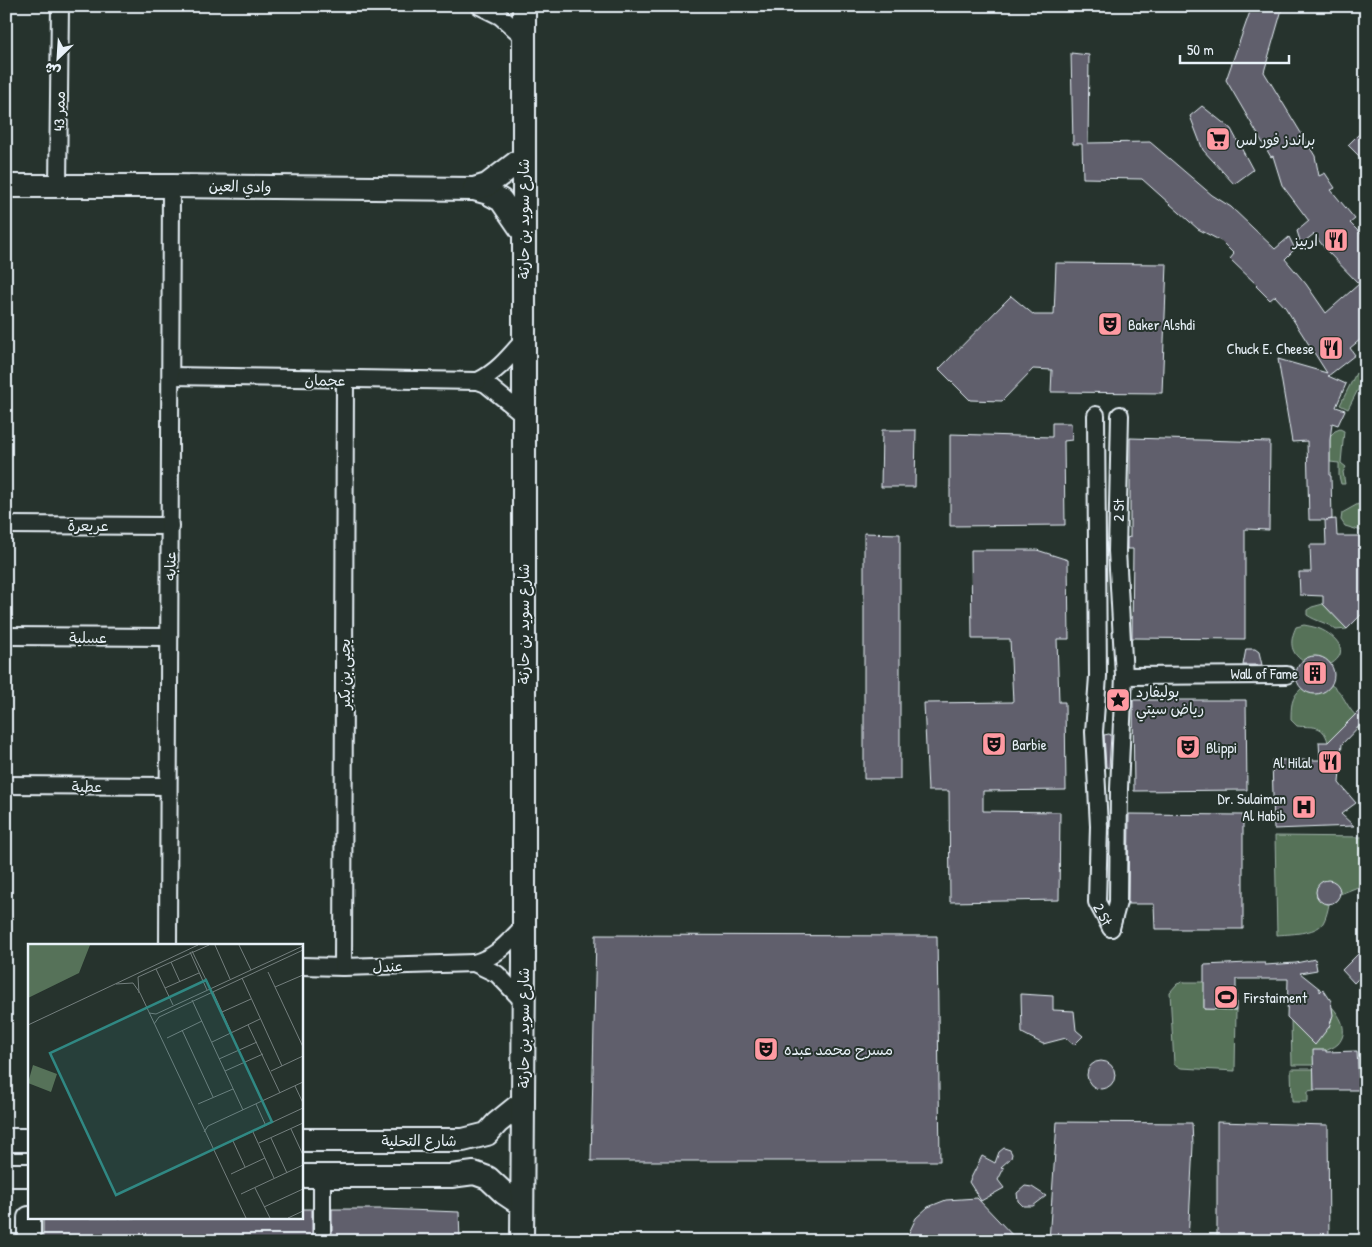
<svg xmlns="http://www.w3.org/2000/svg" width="1372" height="1247" font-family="'Patrick Hand','Playpen Sans Arabic',sans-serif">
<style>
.green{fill:#567259;stroke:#9fb2a8}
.building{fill:#605f6c;stroke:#e8f1f8}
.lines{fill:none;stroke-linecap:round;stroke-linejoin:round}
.street-casing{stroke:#e8f1f8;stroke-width:20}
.secondary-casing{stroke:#e8f1f8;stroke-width:26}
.street{stroke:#26332d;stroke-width:16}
.secondary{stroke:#26332d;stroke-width:22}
.labels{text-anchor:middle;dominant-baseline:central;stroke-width:4;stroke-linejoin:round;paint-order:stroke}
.street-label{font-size:15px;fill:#e8f1f8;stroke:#26332d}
.poi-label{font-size:15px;fill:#e8f1f8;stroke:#26332d;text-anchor:start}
.inset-road{fill:none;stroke:#747f7e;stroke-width:1}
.view{fill:#308883;fill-opacity:0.15;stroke:#308883;stroke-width:2.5}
.inset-edge{fill:none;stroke:#e8f1f8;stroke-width:2.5}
</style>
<rect width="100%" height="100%" fill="#26332d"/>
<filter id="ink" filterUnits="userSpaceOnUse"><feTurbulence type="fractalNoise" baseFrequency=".02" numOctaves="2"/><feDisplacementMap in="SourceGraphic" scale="10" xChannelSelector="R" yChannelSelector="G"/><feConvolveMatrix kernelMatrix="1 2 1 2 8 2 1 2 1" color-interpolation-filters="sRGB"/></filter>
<g filter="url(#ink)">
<g class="green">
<polygon points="1356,373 1364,378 1348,409 1340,405"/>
<polygon points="1340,429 1344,431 1341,463 1346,467 1343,472 1345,484 1341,484 1339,476 1339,463 1330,462 1330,436 1335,431"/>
<polygon points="1358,504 1366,518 1366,530 1362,531 1345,526 1341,520 1342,513"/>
<path d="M1323,604L1347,629L1336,630C1327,622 1317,622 1307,615V610L1312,607Z"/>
<path d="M1304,625C1309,626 1315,627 1320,629C1336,636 1351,652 1331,664C1322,655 1313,654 1303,661C1289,652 1290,640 1296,627Z"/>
<path d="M1331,685C1346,693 1346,713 1366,723V736L1349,721L1328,742C1323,723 1312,728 1297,726L1291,720C1291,706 1291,697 1302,688C1313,695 1323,695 1331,685Z"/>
<path d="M1275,836L1366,837V875L1358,887L1340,894L1336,901L1329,904C1328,910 1326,918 1323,923C1316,934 1288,934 1277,935Z"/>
<polygon points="1183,982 1218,982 1218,993 1204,993 1204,1009 1236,1010 1235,1071 1181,1068 1174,1064 1170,992 1177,984"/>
<path d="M1332,1007C1341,1017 1349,1032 1338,1044C1334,1048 1328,1049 1324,1052C1321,1056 1318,1061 1314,1065H1292L1291,1021L1311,1041C1326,1034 1334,1024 1332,1007Z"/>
<polygon points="1291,1069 1314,1069 1314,1090 1308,1091 1308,1102 1292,1102"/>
</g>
<g class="building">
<polygon points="1252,6 1283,6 1264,72 1315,156 1319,176 1325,173 1335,188 1331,190 1355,219 1350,223 1366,239 1366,335 1350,348 1355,355 1328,376 1346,384 1336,407 1345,410 1338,425 1332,423 1330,440 1330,476 1331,476 1332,519 1326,520 1336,519 1337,536 1366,536 1366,588 1361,594 1366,598 1366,610 1347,629 1323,604 1323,596 1300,595 1299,572 1311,572 1310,545 1326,545 1325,520 1309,520 1307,441 1292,442 1278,359 1327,373 1285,307 1275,296 1270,300 1256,286 1257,285 1230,259 1234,254 1221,241 1198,229 1142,179 1083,178 1082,144 1073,144 1071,53 1089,55 1088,143 1150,142 1212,195 1231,207 1275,249 1289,237 1295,249 1285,259 1306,284 1326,313 1359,284 1326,250 1314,234 1301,244 1297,231 1309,221 1282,185 1273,156 1271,157 1226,80"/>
<polygon points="1202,106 1231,129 1253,170 1234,184 1203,150 1190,116"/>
<polygon points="1366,127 1366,163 1348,145"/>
<polygon points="1056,263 1167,264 1162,393 1051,392 1052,370 1033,369 1002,401 970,400 939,369 1011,296 1034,315 1054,315"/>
<polygon points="1052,423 1071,423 1072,440 1064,441 1065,525 950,526 950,434 1052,437"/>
<polygon points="882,430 916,430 915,487 881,487"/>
<polygon points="1130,438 1270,442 1269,530 1245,529 1245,639 1132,638 1133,549 1127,549 1127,538 1130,537"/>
<polygon points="864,533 900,534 900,779 864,779"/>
<polygon points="971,550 1037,550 1068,560 1069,639 1057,639 1059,702 1065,702 1066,790 983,791 983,811 1060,812 1059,900 950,902 949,791 928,791 924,703 1013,702 1010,639 972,639"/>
<polygon points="1246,649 1255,649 1259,652 1262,665 1243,665"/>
<circle cx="1315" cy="675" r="19"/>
<polygon points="1133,700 1246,700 1247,790 1134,791"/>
<polygon points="1361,709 1366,713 1366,719 1342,744 1339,783 1356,803 1341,814 1354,826 1274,829 1272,760 1320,760 1319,742 1328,742"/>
<polygon points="1109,734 1111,735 1109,768 1106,767 1104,735"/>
<polygon points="1129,814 1243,815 1243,929 1155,929 1154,904 1128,904"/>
<circle cx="1328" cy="892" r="12"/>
<polygon points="596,935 937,936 940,1161 591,1161"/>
<polygon points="1366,946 1366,971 1354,983 1342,970"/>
<polygon points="1315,959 1317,970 1300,973 1320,989 1320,992 1323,989 1331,1001 1333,1015 1329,1027 1315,1045 1287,1017 1288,979 1236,979 1236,1010 1204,1009 1204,965 1248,963 1265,963 1265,965 1296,963"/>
<polygon points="1021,994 1053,996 1053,1010 1074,1011 1076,1030 1083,1036 1074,1045 1066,1038 1043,1044 1022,1033"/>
<polygon points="1313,1050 1326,1050 1326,1052 1357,1051 1359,1090 1314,1090"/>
<circle cx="1101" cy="1075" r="14"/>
<polygon points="1057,1122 1192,1123 1193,1145 1188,1241 1049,1241"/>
<polygon points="1217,1122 1328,1125 1329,1241 1217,1241"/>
<polygon points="1004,1148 1010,1150 1012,1154 1011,1158 1001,1167 1004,1168 998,1180 1004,1188 981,1201 969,1182 982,1156 995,1163 999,1152"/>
<polygon points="1025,1186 1032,1187 1046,1196 1033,1206 1023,1206 1018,1201 1017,1193"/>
<polygon points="977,1198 1018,1241 905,1241 916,1218 928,1207 946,1200"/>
<polygon points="301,1209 312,1209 312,1241 43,1241 43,1218 301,1218"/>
<polygon points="332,1209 383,1209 459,1212 460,1241 332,1241"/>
</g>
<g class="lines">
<defs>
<g id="street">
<polyline points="480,6 500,16 524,37"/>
<polyline points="58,186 60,6"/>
<path d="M523,341C509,357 497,372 478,381L486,384L523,414"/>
<polyline points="171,376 478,381"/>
<path id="s1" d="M1096,415L1098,676L1094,732L1099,826L1097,902L1111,928"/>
<polyline points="6,525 170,526"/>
<polyline points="6,636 169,637"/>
<polyline points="1124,676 1287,675"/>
<polyline points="6,785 168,786"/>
<path id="s2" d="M1111,928L1118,902L1119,789L1124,676L1117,551L1120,415"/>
<polyline points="168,946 171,186"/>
<polyline points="301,966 343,967 474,963"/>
<polyline points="343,967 345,380"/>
<path d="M523,1001L497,974L474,963C497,957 508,942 523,927"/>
<polyline points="322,1241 322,1177"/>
</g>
<g id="secondary">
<polyline points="6,186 171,186 474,189 488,193 501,200 523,232"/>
<polyline points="474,189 487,185 524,157"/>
<polyline points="6,1140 29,1140"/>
<polyline points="301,1140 463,1140 487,1134 497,1123 523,1102"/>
<polyline points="6,1175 29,1175"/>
<polyline points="301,1176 451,1176 474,1173 488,1178 504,1193 522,1205"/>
<polyline points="29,1241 29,1218"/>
<polyline points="522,1241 524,961 524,6"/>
</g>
</defs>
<use href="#street" class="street-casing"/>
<use href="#secondary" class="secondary-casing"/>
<use href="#street" class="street"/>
<use href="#secondary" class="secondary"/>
</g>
</g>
<defs>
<symbol id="supermarket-square" viewBox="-11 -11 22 22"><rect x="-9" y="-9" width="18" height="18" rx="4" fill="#ff9aa2" stroke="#26332d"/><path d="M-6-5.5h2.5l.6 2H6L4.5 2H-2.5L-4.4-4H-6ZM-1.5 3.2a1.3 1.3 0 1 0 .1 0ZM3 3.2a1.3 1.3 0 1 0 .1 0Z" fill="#111"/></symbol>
<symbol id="restaurant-square" viewBox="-11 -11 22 22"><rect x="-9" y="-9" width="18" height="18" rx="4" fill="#ff9aa2" stroke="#26332d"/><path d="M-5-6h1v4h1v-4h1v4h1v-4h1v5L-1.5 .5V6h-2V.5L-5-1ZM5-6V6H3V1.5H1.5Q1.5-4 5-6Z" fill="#111"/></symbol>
<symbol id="theatre-square" viewBox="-11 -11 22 22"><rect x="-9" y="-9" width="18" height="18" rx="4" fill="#ff9aa2" stroke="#26332d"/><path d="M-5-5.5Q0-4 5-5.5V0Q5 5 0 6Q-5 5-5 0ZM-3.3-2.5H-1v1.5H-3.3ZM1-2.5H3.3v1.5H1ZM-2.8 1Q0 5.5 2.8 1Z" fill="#111"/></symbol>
<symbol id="building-square" viewBox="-11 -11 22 22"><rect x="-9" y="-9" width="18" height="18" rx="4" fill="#ff9aa2" stroke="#26332d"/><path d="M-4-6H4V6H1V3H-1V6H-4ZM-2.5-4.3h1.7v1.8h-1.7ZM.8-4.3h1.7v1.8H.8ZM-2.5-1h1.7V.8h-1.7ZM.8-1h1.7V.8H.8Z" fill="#111"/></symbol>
<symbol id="sight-square" viewBox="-11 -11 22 22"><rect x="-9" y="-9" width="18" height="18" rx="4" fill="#ff9aa2" stroke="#26332d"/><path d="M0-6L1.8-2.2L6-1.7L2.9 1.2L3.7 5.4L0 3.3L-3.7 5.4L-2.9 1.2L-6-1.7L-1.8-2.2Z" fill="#111"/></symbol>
<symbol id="hospital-square" viewBox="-11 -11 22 22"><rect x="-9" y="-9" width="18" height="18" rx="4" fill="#ff9aa2" stroke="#26332d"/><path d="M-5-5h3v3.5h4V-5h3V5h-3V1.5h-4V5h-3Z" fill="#111"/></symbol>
<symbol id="stadium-square" viewBox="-11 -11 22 22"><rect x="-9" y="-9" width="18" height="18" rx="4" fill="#ff9aa2" stroke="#26332d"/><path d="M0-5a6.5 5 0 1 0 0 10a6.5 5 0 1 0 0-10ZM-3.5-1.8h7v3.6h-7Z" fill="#111"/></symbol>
</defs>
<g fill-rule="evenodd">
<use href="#supermarket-square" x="1204" y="125" width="28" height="28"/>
<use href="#restaurant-square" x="1322" y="226" width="28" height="28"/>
<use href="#theatre-square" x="1096" y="310" width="28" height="28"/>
<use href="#restaurant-square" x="1317" y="334" width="28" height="28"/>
<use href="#building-square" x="1301" y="659" width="28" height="28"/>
<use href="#sight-square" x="1104" y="686" width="28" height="28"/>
<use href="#theatre-square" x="980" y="730" width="28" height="28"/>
<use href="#theatre-square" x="1174" y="733" width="28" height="28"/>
<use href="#restaurant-square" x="1316" y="748" width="28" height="28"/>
<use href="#hospital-square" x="1290" y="793" width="28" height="28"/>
<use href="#stadium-square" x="1212" y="983" width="28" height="28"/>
<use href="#theatre-square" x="752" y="1035" width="28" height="28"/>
</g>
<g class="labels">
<g class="street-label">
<text transform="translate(59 111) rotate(-89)">ممر 43</text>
<text transform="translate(240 186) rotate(1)">وادي العين</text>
<text transform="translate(523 219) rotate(-90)">شارع سويد بن حارثة</text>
<text transform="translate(325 380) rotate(1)">عجمان</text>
<text stroke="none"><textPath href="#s2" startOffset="419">2 St</textPath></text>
<text x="88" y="525">عريعرة</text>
<text transform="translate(170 566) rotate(-89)">عنابه</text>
<text transform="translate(523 624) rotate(-90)">شارع سويد بن حارثة</text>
<text x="88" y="637">عسلية</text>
<text transform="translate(344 674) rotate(-90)">يحيى بن بكير</text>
<text x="87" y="786">عطية</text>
<text stroke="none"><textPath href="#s1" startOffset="501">2 St</textPath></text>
<text transform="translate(388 966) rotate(-2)">عندل</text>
<text transform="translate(523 1028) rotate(-90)">شارع سويد بن حارثة</text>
<text x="419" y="1140">شارع التحلية</text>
</g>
<g class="poi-label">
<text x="1236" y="139">براندز فور لس</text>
<text x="1318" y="240" text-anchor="end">اربيز</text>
<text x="1128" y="324">Baker Alshdi</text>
<text x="1314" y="348" text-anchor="end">Chuck E. Cheese</text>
<text x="1298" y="673" text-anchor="end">Wall of Fame</text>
<text x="1136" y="691">بوليفارد<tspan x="1136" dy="17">رياض سيتي</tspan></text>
<text x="1012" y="744">Barbie</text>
<text x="1206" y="747">Blippi</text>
<text x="1312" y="762" text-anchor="end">Al Hilal</text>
<text x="1286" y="798" text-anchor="end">Dr. Sulaiman<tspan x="1286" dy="17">Al Habib</tspan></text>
<text x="1244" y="997">Firstaiment</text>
<text x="784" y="1049">مسرح محمد عبده</text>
</g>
</g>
<g transform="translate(28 944)">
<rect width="275" height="275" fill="#26332d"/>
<path d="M0,1H62L51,29L0,54ZM5,121L29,130L23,148L0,139Z" fill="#567259"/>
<path class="inset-road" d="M187,1L202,35M211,1L223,26M164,7L182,44M162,8L179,46M143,18L152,38M128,25L145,61M240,28L275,103M214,34L254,122M88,40L105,39L112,49L218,274M247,43L275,31M137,44L171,29M185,48L203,88M111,49L110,33L181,1M164,56L215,166M194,68L223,55M121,69L128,70L275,2M126,80L131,73L275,6M0,81L170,1M220,81L252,149M154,86L185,153M139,94L174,77M184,98L232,75M191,115L229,98M197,127L235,110M243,127L275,112M267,142L275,159M170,160L205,145M228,160L238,182M263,185L275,211M176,188L180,182L275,138M225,188L246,234M243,194L259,229M205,197L217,223M231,199L275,179M191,203L275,164M203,230L237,214M227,244L242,274M213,250L275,221M236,263L275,245M260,274L275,267"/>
<path class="view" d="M178,36L244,178L88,251L22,109Z"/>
<rect width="275" height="275" class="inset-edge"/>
</g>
<rect width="1372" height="1247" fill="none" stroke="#26332d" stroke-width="25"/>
<rect x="12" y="12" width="1347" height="1222" fill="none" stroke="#e8f1f8" stroke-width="2" filter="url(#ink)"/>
<g transform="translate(58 58) rotate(205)" stroke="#26332d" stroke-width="4" paint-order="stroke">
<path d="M0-4L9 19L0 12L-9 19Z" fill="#e8f1f8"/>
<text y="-8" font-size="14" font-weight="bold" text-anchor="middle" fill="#e8f1f8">ش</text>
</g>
<path d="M1180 55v8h109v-8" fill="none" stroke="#e8f1f8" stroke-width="2.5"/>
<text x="1187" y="55" font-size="15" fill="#e8f1f8" stroke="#26332d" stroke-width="4" paint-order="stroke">50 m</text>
</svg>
